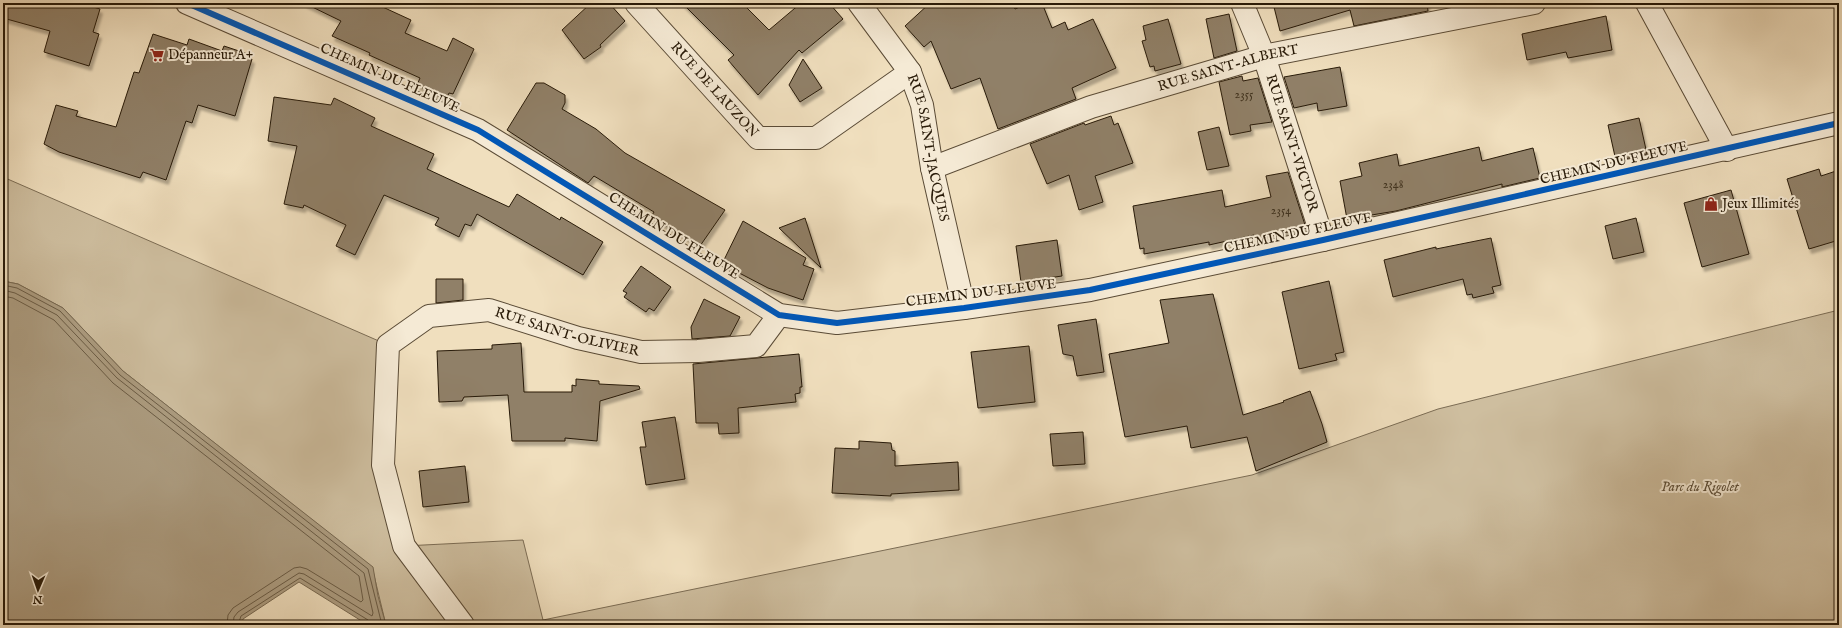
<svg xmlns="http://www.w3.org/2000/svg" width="1842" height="628" font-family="'IM FELL English',serif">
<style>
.green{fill:#cebe9f;stroke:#7b6c54}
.water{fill:#ac9c80;stroke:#776850}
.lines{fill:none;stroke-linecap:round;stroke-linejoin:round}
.shore{stroke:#6a5b44;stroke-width:1}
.building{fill:#908067;stroke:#281a08;filter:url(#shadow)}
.minor-casing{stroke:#5a4b36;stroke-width:24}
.tertiary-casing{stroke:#5a4b36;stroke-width:24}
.minor{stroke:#f5ead5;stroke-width:22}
.tertiary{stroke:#f5ead5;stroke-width:22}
.cycleway-casing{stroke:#f5ead5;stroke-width:8}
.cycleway{stroke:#0057b8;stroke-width:6}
.labels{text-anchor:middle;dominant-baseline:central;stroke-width:4;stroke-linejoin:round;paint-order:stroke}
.number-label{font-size:12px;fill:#423420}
.poi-label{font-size:14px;fill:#281a08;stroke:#f5ead5;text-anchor:start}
.street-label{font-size:14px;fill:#281a08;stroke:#f5ead5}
.park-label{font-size:14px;font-style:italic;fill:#5a4b35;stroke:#f5ead5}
</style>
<defs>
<filter id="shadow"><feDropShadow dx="2.5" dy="4.5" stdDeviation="1" flood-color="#0004"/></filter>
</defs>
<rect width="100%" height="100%" fill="#f0dfbe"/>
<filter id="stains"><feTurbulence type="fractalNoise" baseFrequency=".005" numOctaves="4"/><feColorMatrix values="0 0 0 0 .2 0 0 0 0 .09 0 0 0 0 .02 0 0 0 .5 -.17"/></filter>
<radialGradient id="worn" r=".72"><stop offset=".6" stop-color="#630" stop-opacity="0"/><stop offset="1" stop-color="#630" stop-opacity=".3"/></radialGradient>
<polygon class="green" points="3,177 388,345 383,465 404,546 523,540 543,620 1252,475 1438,409 1839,310 1839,625 386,625 372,567 123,371 63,308 18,284 3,281"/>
<polygon class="water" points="3,281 18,284 63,308 123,371 373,567 378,596 386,625 368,625 299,582 243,619 242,625 3,625"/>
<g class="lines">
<g class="shore">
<polyline points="3,285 17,288 60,311 120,375 368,569 382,625"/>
<polyline points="3,290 15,293 57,315 117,378 364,573 373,613 372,616 304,574 299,573 238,612 234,617 233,625"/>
<polyline points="3,296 13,298 54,320 113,383 359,576 363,600 361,602 307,569 300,567 294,568 233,608 228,615 227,625"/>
<polyline points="238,625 241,616 300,578 368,620 370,625"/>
</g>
</g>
<g class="building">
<polygon points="3,3 80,3 100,9 93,32 99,34 89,66 44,52 50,31 3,18"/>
<polygon points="304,3 374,3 411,20 405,33 447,51 453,38 474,49 453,94 449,93 446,100 417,85 420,78 369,55 370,53 332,36 341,21"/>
<polygon points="591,3 609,3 625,21 600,45 601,47 584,59 562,30"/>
<polygon points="682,3 742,3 769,30 801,3 829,3 843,19 802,53 799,50 758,95 728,60 734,55"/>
<polygon points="930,3 1012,3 1015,9 1029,3 1042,3 1052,28 1065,22 1068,30 1093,19 1116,68 1072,88 1076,99 998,129 980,78 951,89 931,41 924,47 905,26"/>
<polygon points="1273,3 1427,3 1428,11 1354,26 1350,10 1280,31"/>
<polygon points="1229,14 1237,51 1214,58 1206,19"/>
<polygon points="1606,16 1612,50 1568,58 1566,52 1527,60 1522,34"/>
<polygon points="1168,19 1181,64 1155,71 1154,66 1150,67 1142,41 1146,40 1143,26"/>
<polygon points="153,34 187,45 189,39 222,51 224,46 248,54 247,57 252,59 235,116 198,105 192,123 186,121 166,180 143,172 140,178 59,152 44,144 56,105 78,111 76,116 116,127 134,72 139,73"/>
<polygon points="803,59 822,88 800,102 789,85"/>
<polygon points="1340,67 1347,106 1318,111 1317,103 1294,108 1284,77"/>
<polygon points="1242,76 1243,81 1258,78 1272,122 1250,125 1251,131 1230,135 1219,82"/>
<polygon points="536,83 544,83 565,95 565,103 562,109 596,129 625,153 725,210 700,246 651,217 654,212 594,176 588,183 507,130"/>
<polygon points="274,97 331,105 334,98 375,118 371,126 434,154 427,169 509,207 517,194 560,220 561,217 603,242 583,275 477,214 471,226 465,224 459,237 435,225 439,218 384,195 355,255 336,246 346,225 304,205 303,208 284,204 297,146 268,141"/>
<polygon points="1111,116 1114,125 1118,123 1133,163 1095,176 1103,202 1079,210 1069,175 1047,184 1030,144 1084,123 1085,125"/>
<polygon points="1639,118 1647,154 1616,161 1608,125"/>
<polygon points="1219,127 1229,166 1207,170 1198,132"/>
<polygon points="1479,147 1482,161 1533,148 1540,178 1502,187 1502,184 1396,211 1347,219 1340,181 1362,176 1359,163 1397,154 1399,166"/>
<polygon points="1819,169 1821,176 1839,170 1839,240 1809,249 1787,179"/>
<polygon points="1288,172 1306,228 1255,239 1254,235 1209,245 1209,242 1144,254 1144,248 1140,249 1133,206 1222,190 1225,207 1271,197 1266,176"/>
<polygon points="1731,190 1749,254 1702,267 1684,203"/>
<polygon points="805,218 821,268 779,228"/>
<polygon points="1636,218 1644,252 1613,259 1605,226"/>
<polygon points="743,221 806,258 803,265 814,269 803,300 768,288 722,264"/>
<polygon points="1491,238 1501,285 1492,287 1494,293 1473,298 1472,294 1467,295 1463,279 1393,297 1384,260 1436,247 1436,249"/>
<polygon points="1057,240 1062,276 1021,282 1016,246"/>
<polygon points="641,266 671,287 654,311 649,308 646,312 624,297 627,293 623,291"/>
<polygon points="436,279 463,279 463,300 436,303"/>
<polygon points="1329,281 1344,352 1335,354 1337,360 1299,369 1282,292"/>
<polygon points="1213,294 1243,415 1284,402 1283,401 1310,391 1322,424 1327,442 1256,471 1247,437 1191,448 1187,426 1125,437 1109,354 1169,343 1160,300"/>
<polygon points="704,299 740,317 730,336 692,339 691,327"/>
<polygon points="1096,319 1104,372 1077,376 1073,356 1063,354 1058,325"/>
<polygon points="521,343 524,392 572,392 572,385 576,386 576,379 599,381 599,384 639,386 640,389 600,401 597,441 565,438 565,441 512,441 508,395 464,397 462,401 439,402 437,351 492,349 492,345"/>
<polygon points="1029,346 1035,402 978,408 971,352"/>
<polygon points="799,354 802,387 800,387 800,393 795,394 796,402 738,408 739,433 719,434 718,423 696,423 693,364"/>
<polygon points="675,417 685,479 646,485 640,447 646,447 642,422"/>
<polygon points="1083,432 1085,464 1053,466 1050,434"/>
<polygon points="859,441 891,443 892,450 895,451 895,466 958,462 959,490 891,494 891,496 832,493 835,448 859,449"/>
<polygon points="465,466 469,502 423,507 419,471"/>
</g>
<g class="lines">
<defs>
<g id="minor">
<path id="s1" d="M636,3L758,138H816L910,72"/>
<path id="s2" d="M859,3L910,72L922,105L932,168L964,308"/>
<path id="s3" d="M1242,3L1264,56L1323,240"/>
<polyline points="1647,3 1727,150"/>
<path id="s4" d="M932,168L1091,107L1264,56L1534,3"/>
<path id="s5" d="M463,625L404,546L383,465L388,345L429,316L489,310L578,338L641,352L698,351L756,346L779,315"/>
</g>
<polyline id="tertiary" points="187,3 478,130 779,315 837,323 964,308 1090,290 1323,240 1839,123"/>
</defs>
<use href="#minor" class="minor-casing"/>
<use href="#tertiary" class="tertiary-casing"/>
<use href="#minor" class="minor"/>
<use href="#tertiary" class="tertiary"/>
<defs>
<polyline id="cycleway" points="187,3 478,130 779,315 837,323 964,308 1090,290 1323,240 1839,123"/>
</defs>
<use href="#cycleway" class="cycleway-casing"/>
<use href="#cycleway" class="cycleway"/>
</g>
<defs>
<symbol id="supermarket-bare" viewBox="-9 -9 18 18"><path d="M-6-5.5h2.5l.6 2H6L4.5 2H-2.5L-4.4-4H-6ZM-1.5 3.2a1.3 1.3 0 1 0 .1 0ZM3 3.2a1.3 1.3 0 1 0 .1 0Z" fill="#8f2418" stroke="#f5ead5" stroke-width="2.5" paint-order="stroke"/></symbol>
<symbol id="shop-bare" viewBox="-9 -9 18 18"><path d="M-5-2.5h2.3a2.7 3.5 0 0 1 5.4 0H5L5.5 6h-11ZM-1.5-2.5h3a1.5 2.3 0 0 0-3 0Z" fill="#8f2418" stroke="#f5ead5" stroke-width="2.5" paint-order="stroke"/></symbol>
</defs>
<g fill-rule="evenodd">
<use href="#supermarket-bare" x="147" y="45" width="20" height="20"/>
<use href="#shop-bare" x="1701" y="194" width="20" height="20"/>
</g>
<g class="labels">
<g class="number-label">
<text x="1244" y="94">2355</text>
<text x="1393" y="184">2348</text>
<text x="1281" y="210">2354</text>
</g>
<g class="poi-label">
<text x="168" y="55">Dépanneur A+</text>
<text x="1722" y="204">Jeux Illimités</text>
</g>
<g class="street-label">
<text stroke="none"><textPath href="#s4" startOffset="313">RUE SAINT-ALBERT</textPath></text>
<text transform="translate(390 78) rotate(24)">CHEMIN DU FLEUVE</text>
<text stroke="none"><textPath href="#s1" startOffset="117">RUE DE LAUZON</textPath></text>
<text stroke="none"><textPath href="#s3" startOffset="149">RUE SAINT-VICTOR</textPath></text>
<text stroke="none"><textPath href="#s2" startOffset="164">RUE SAINT-JACQUES</textPath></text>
<text transform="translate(1614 163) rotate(-13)">CHEMIN DU FLEUVE</text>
<text transform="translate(1298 233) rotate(-12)">CHEMIN DU FLEUVE</text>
<text transform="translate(674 236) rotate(32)">CHEMIN DU FLEUVE</text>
<text transform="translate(981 293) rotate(-7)">CHEMIN DU FLEUVE</text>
<text stroke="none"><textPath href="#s5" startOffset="494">RUE SAINT-OLIVIER</textPath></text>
</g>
<g class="park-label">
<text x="1700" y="487">Parc du Rigolet</text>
</g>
</g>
<rect width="1842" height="628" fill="none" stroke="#f0dfbe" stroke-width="16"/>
<rect x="4" y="4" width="1834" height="620" fill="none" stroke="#281a08" stroke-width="2"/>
<rect x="8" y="8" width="1826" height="612" fill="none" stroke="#281a08"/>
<g transform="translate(38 590) rotate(182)" stroke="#f5ead5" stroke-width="3" paint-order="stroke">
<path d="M0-3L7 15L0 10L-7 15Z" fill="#281a08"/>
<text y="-6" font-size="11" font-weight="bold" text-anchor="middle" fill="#281a08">N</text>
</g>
<rect width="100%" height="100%" filter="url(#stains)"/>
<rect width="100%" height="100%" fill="url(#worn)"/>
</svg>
